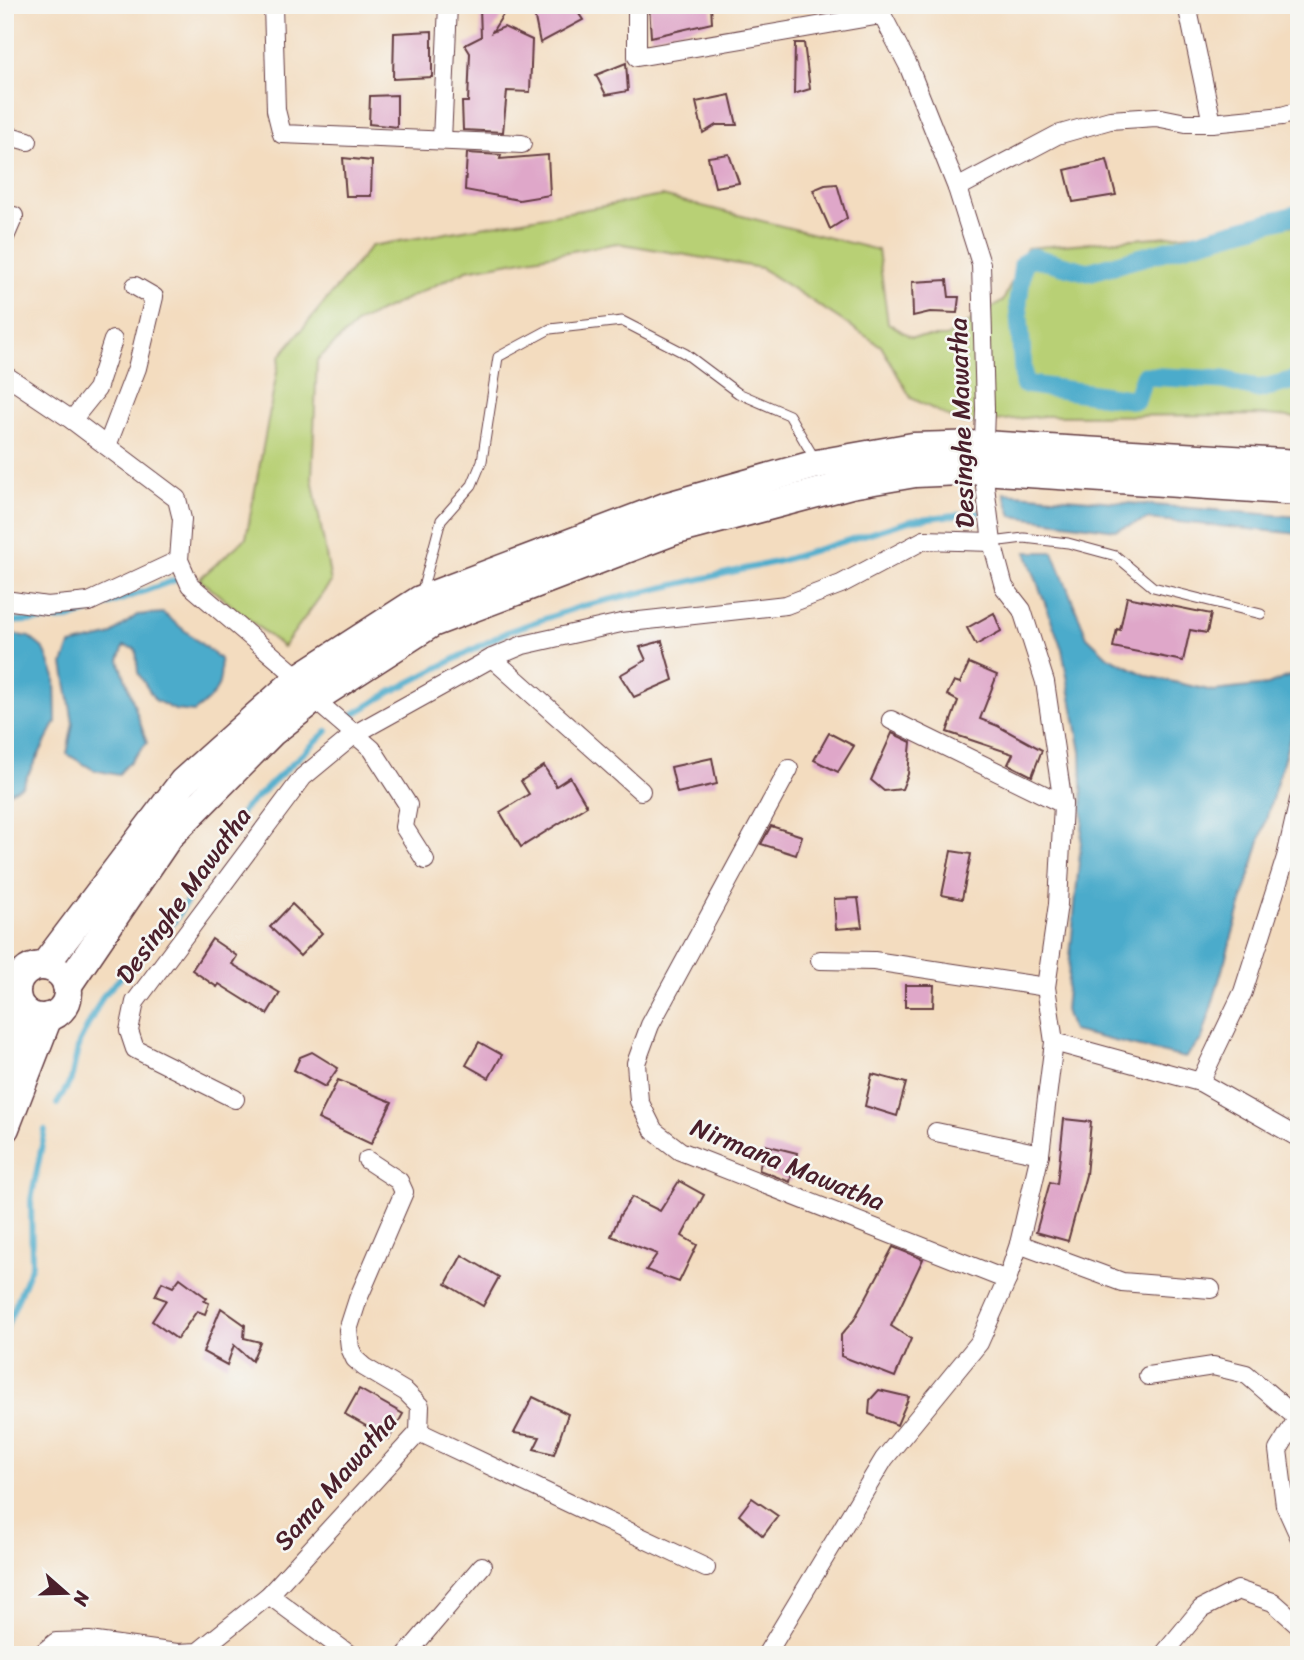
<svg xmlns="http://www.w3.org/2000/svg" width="1304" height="1660" font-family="Sriracha,sans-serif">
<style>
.green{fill:#b8d075;stroke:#817850;stroke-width:2}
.water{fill:#4cabcb;stroke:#4b657b;stroke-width:2}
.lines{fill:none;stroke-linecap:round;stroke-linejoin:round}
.stream{stroke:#4cabcb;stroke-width:6}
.canal{stroke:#4cabcb;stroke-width:19}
.building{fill:#dfa7c9}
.service-casing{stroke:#633b41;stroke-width:11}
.minor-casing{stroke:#633b41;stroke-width:20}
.primary-casing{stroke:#633b41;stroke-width:31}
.service{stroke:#fff;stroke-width:9}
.minor{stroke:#fff;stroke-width:18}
.primary{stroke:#fff;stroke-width:28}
.labels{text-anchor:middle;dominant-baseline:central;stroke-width:5;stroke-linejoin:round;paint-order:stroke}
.street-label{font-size:26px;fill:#4a1f2b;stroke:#f6f6f2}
</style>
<rect width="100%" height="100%" fill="#f6f6f2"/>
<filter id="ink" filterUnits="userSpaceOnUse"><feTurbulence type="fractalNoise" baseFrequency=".0143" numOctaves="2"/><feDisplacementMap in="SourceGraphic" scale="14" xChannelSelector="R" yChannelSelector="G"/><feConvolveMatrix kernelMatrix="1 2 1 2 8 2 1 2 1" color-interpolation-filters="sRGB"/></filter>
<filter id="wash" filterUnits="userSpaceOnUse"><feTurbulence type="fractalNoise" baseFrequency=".00686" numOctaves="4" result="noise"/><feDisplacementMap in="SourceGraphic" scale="28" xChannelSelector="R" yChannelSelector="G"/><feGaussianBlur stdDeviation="1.57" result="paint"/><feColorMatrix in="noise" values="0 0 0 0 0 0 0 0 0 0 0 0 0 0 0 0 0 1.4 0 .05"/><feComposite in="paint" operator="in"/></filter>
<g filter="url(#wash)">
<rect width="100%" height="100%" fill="#f3dcbf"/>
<polygon class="green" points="662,196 878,250 888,323 911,337 946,337 1003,301 1027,248 1299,225 1299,418 1267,415 1044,416 963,424 911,398 881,346 761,268 617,243 467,270 358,322 317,360 312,478 331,582 283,647 199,579 246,538 280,356 371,246"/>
<g class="water">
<polygon points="1004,493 1299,517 1299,534 1148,519 1116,530 1012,516"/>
<polygon points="1026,552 1053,552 1087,637 1108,657 1148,676 1213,691 1268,685 1292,675 1299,664 1299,707 1202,1039 1185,1058 1072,1031 1065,1010 1083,820 1081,752 1062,649"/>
<path d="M163,613L220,659C223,686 216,696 194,712L175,710L155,700L138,673L136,649L124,646L119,660L147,743L118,775L94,770L67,754L73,723L63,664L70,645L109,636L137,615Z"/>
<polygon points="5,633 29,637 44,649 55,677 56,722 22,786 8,793 5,792 5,671 9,662 5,661"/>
</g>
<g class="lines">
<g class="stream">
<polyline points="5,622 69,619 175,580"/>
<polyline points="347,718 391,692 509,631 582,606 780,561 913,520 979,512"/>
<polyline points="57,1104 71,1080 79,1043 103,996 174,922 244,809 327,731"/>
<polyline points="5,1331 32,1264 31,1200 45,1130"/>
</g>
<polyline class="canal" points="1299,214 1088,272 1032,257 1023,264 1018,302 1024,384 1136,400 1144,376 1224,380 1259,389 1299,379"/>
</g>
<g id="blocks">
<g class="building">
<polygon points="552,5 573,5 583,20 540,43 534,13"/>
<polygon points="649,5 711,5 712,23 651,37"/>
<polygon points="480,7 508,7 492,32 504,27 532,40 530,92 507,91 503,132 463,130 462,102 468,102 470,53 465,45 481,37"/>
<polygon points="432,31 432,77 393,79 394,33"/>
<polygon points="795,43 804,43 810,89 794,94"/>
<polygon points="626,63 628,91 606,95 596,75"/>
<polygon points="397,95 397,127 369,124 370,96"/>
<polygon points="730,95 737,125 716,125 703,133 696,102"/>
<polygon points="467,153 501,155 500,159 548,155 550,195 519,200 465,190"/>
<polygon points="729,154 739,183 715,187 708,157"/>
<polygon points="343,158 372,161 371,196 346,196"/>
<polygon points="1107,160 1116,195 1073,202 1065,170"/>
<polygon points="837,184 847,218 830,229 813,190 825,185"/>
<polygon points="947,280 949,297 959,297 957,313 930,312 913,316 912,282"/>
<polygon points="1127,597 1211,614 1207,633 1190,630 1183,661 1113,647 1117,629 1120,630"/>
<polygon points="994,613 1001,631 976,645 967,628"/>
<polygon points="662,641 673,680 634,697 620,675 646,660 640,647"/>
<polygon points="969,663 997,675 980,719 998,726 1042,750 1032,776 1008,764 1013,754 947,732 958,701 947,695 954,681 960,683"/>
<polygon points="829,733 854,746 838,772 814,760"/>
<polygon points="892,733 911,742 908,774 902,789 884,791 871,780"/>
<polygon points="712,758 717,784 677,793 671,767"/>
<polygon points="544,766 556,786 570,777 587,806 521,847 500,812 529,794 521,781"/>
<polygon points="771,826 802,836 796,855 761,844"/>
<polygon points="951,851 971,854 962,899 942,895"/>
<polygon points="858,898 862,927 836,929 834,899"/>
<polygon points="292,904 322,933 300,956 270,927"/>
<polygon points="212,939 237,956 232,964 280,993 267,1014 219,984 217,987 192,970"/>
<polygon points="905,985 934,985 933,1007 905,1007"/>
<polygon points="479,1042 502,1055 489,1078 466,1065"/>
<polygon points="312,1052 338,1068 325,1087 294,1070 300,1057"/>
<polygon points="872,1074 906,1083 897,1116 865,1106"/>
<polygon points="338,1080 392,1102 371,1144 318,1119"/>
<polygon points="1064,1119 1091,1122 1086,1175 1068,1241 1036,1232 1050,1182 1057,1184"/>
<polygon points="765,1145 797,1153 790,1182 759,1170"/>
<polygon points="679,1181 704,1195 682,1236 697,1245 679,1282 646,1270 657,1254 611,1236 620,1215 632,1197 660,1211"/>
<polygon points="893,1247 923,1259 891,1326 911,1339 895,1377 841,1356 841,1335 854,1320"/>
<polygon points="462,1255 499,1277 483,1306 446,1284"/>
<polygon points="180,1278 207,1298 204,1301 209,1303 205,1314 197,1311 177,1339 152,1321 166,1300 155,1296 162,1282 173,1287"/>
<polygon points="221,1308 245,1325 244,1338 260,1342 252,1361 234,1345 227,1365 203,1352"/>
<polygon points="359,1389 403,1414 389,1439 345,1414"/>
<polygon points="879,1390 909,1397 897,1425 869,1414 870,1400"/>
<polygon points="533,1397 568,1414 554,1454 534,1449 540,1437 514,1433"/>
<polygon points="752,1498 778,1516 763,1536 739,1515"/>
</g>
</g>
</g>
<g filter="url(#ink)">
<use href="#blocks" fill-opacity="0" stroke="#633b41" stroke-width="2"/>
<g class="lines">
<defs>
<g id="service">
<polyline points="992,542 1024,538 1068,543 1116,556 1153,587 1261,614"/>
<polyline points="421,595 441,520 472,485 482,461 498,357 550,329 622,321 686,354 738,393 789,415 816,461"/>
</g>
<g id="minor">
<polyline points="273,5 276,110 282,134 522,144"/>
<polyline points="637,5 637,57 881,15"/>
<polyline points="1187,5 1212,123"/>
<polyline points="5,135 28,141"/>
<polyline points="442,140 448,5"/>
<polyline points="957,188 1057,135 1110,120 1156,117 1186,123 1212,123 1282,116 1299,111"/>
<polyline points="5,237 14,216"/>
<polyline points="5,375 72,420 177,499 182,519 179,560 190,585 299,678 314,699 372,749 408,805 404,827 425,860"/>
<polyline points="72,420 97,389 113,340"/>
<polyline points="107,446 137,368 154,297 135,286"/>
<polyline points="5,600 47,606 89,602 179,560"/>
<polyline points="492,658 641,791"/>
<polyline points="891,720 1063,804"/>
<polyline points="789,769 650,1025 636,1063 639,1101 654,1131 680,1151 1007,1280"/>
<polyline points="820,960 874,961 1046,987"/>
<polyline points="1054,1042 1200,1082 1299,1138"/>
<polyline points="1200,1082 1243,992 1286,857 1299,800"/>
<polyline points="235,1099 135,1049 129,1031 135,1002 303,777 355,734 492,658 523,645 621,623 786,605 841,584 924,540 992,542"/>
<polyline points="936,1132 1040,1154"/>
<polyline points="1019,1244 1122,1282 1211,1289"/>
<polyline points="1148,1376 1213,1366 1246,1374 1297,1418"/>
<polyline points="1299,1416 1278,1450 1285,1505 1299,1536"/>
<polyline points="419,1432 706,1568"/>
<polyline points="269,1595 350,1655"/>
<polyline points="40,1655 56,1642 89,1641 177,1653 198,1652 269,1595 419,1432 420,1406 406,1392 364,1367 355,1359 350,1348 348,1330 358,1299 404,1192 399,1181 367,1160"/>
<polyline points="406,1655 482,1566"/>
<polyline points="766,1655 884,1459 979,1343 1007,1280 1019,1244 1040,1154 1054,1042 1046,987 1058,904 1063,804 1045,682 1022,610 1004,587 992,542 983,470 985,409 981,264 957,188 908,65 877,5"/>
<polyline points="1163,1655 1201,1609 1238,1590 1273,1602 1299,1625"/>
</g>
<g id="primary">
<polyline points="44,966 183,782 299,678 420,600 665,507 817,464 913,447 983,445 1299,464"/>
<circle cx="42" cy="992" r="26"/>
<polyline points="67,986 169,836 272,732 314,699 432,623 673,531 851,484 915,473 983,470 1299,491"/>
<polyline points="5,1060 23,1010"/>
<polyline points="5,1128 48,1017"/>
</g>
</defs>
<use href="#service" class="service-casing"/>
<use href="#minor" class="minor-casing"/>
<use href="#primary" class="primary-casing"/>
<use href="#service" class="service"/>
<use href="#minor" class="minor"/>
<use href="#primary" class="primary"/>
</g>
</g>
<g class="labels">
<g class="street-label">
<text transform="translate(961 423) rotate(-92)">Desinghe Mawatha</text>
<text transform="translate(183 895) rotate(-54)">Desinghe Mawatha</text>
<text transform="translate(788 1164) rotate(22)">Nirmana Mawatha</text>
<text transform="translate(335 1481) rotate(-49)">Sama Mawatha</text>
</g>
</g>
<rect width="1304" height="1660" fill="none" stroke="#f6f6f2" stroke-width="28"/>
<g transform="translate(66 1593) rotate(110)" stroke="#f6f6f2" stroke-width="5" paint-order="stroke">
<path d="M0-5L12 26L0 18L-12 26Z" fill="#4a1f2b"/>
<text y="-10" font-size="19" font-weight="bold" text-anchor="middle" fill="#4a1f2b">N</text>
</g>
</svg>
